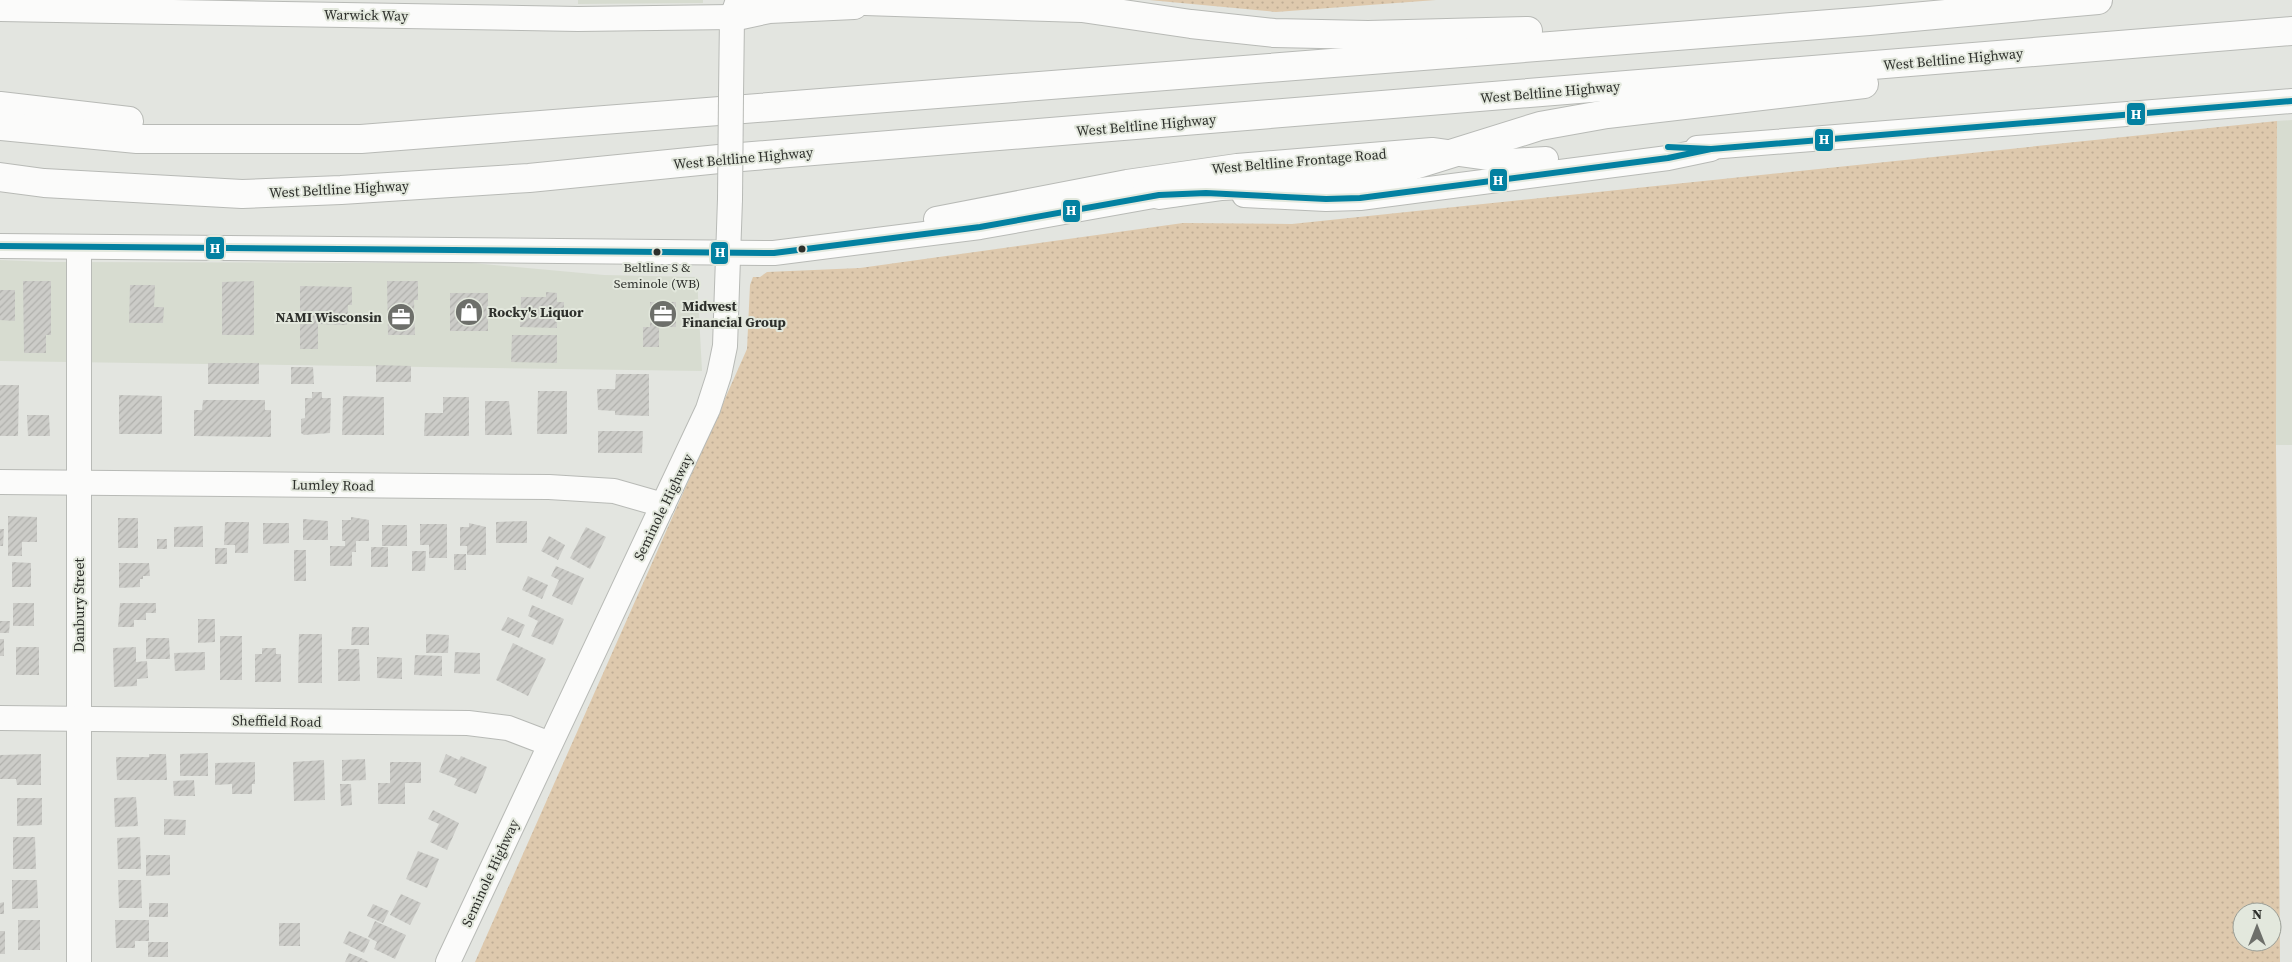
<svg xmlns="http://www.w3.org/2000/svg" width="2292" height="962" font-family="'Source Serif 4',serif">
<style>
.built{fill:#d7dcd0}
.park{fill:url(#park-dots);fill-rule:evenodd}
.building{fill:url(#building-hatch)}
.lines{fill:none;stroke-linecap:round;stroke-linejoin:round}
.minor-casing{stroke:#b8bab6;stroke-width:26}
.highway-casing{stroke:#b8bab6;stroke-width:30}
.minor{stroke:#fbfbfa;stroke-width:24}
.highway{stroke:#fbfbfa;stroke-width:28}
.minor-bridge-casing{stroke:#b8bab6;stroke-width:26;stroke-linecap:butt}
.minor-bridge{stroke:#fbfbfa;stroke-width:24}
.bus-1-casing{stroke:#e3e8dd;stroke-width:10}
.bus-1{stroke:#0381a1;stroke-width:6}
.bus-dot{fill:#2d2f2b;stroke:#e3e8dd;stroke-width:2}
.labels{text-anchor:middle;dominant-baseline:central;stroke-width:4;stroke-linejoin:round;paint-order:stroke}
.bus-label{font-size:13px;fill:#2d2f2b;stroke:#e3e8dd}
.street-label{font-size:14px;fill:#2d2f2b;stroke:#e3e8dd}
.poi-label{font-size:14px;font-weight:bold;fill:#2d2f2b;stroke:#e3e8dd;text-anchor:start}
.line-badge{stroke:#e3e8dd;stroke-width:2}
.badge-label{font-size:14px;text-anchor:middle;font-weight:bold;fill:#fff}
</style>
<defs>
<pattern id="park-dots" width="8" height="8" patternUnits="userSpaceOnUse" patternTransform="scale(1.25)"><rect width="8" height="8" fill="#dec9ad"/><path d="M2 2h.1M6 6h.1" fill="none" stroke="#bfad95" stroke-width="1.8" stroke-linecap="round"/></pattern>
<pattern id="building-hatch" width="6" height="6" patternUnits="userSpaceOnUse" patternTransform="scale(1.25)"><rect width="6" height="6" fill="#ccccc8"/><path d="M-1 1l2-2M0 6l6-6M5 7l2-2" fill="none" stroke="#b0b0ac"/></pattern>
</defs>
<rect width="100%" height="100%" fill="#e3e5e0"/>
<g class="built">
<polygon points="578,0 703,0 703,3 578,4"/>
<polygon points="2292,120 2292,445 2276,445 2277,121"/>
<polygon points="0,260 50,262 472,263 604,275 697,277 702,371 0,361"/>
</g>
<g class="park">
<polygon points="1149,0 1436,0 1276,12"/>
<path d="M2277,121L2276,445L2280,962H475L747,349L750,285L753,277H760L767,272L860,268L1183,223L1292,224ZM2242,912H2272V942H2242Z"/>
</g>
<g class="building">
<polygon points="23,281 51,281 51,335 46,335 46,353 24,353"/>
<polygon points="254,281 254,335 222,335 222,282"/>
<polygon points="387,281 418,281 418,300 414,300 415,335 388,335"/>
<polygon points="130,285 155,285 154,307 164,307 163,323 129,323"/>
<polygon points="300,286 352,287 352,305 348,305 347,325 318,324 318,349 300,349"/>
<polygon points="0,290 15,290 15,321 0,320"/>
<polygon points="546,292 557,293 557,302 564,302 564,317 557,317 557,328 520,327 521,297 546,297"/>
<rect x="450" y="293" width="38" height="38"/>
<polygon points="650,302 676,302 676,327 659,327 659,347 643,347 643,327 650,327"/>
<polygon points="512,335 557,335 557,363 511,362"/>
<rect x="208" y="363" width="51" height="21"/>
<polygon points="376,365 411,366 411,382 376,382"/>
<polygon points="291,367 313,367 314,384 291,384"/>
<polygon points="616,374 649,374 649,416 615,415 615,411 598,410 597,389 615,389"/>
<polygon points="0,385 19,385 18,436 0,436"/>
<polygon points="538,391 567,391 567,434 537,434"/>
<polygon points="312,392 322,392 322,398 331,398 330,433 304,435 301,433 301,419 305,418 305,398 312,398"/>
<polygon points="119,395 162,396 162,434 119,434"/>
<polygon points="343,396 384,397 384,435 342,435"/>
<polygon points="443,397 469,397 469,436 424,436 425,413 443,413"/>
<polygon points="203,400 265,400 265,410 271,410 271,437 194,436 194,410 202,410"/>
<polygon points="485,401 509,401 512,435 485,435"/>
<polygon points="27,415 49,415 50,436 28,436"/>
<polygon points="598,431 643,431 642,453 598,453"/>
<polygon points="8,516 37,517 37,542 22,542 22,556 8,556"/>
<polygon points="351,517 369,520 369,541 356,541 356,552 352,552 352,566 330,566 330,546 345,546 345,541 342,541 342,520 351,520"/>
<rect x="118" y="518" width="20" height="30"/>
<polygon points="303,519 328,521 328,540 303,540"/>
<polygon points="527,521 527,543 496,543 496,522"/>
<polygon points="225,522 249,522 248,553 235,553 235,545 224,545"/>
<polygon points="263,523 289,523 289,543 263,544"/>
<polygon points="469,523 486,527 486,555 467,555 467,546 460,546 460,527 469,527"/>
<polygon points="420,524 447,524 447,558 429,558 429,545 420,545"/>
<rect x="382" y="525" width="25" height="21"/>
<polygon points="203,526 203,547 174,547 174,527"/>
<polygon points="586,527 606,537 590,569 570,558"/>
<polygon points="0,529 4,529 3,546 0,546"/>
<polygon points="549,536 565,545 558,560 541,551"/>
<rect x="157" y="539" width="10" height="10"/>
<rect x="371" y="547" width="17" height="20"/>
<rect x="215" y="548" width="12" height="16"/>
<rect x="294" y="550" width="12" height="31"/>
<polygon points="412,551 426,551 425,571 412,571"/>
<rect x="454" y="554" width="12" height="16"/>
<polygon points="12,562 31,563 31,587 12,587"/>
<polygon points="119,563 149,563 150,576 143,576 143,579 140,579 140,587 119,588"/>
<polygon points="556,566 584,578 572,605 552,596 559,580 551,576"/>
<polygon points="528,576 548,585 542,599 522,590"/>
<rect x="13" y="603" width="21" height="23"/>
<polygon points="120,603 156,603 156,613 146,613 146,620 134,620 134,627 118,627"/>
<polygon points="532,605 564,619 553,645 531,636 538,621 528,616"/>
<polygon points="508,617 525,625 519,638 501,630"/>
<polygon points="198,619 215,619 215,642 198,643"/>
<polygon points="0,621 10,621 9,633 0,633"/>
<polygon points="352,627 369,627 369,645 351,645"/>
<polygon points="299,634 322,634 322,683 298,683"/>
<polygon points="426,634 449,635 448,653 426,653"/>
<rect x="220" y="636" width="22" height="44"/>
<polygon points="146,638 169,638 170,659 146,659"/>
<rect x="0" y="639" width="4" height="17"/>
<polygon points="513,643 546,659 528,696 496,680"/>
<rect x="16" y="647" width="23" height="28"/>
<polygon points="136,647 136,662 147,661 148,678 137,679 137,686 114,687 113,648"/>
<polygon points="262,648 276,648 276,654 281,654 281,682 255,682 255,654 262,654"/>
<polygon points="338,649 359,649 360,681 338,681"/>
<polygon points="205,652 205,670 175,671 174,653"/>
<polygon points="455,652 480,653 480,674 454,673"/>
<polygon points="415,655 442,656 442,676 414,675"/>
<polygon points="377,657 402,658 402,679 377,678"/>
<polygon points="208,753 208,776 180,776 180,754"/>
<polygon points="41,754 41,785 17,785 16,779 0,779 0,755"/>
<polygon points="149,754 166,754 167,780 117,780 116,757 149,757"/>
<polygon points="446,754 459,760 461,756 487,767 476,794 454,785 457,779 439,772"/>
<polygon points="365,759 366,780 342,781 342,760"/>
<polygon points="324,760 325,800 294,801 293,762"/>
<polygon points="255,762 255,784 252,784 252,794 232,794 232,784 215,785 215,763"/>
<polygon points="390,762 421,762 421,783 405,783 405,804 378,804 378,783 390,783"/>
<polygon points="194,780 195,796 174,796 173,781"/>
<polygon points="340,784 351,784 352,805 341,806"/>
<polygon points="136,797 138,826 115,827 114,798"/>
<polygon points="17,798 42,798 42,825 17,826"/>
<polygon points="433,810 459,823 447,850 430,842 439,824 428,819"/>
<polygon points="164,819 186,820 185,835 164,835"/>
<polygon points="13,837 35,837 36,869 13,869"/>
<polygon points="140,837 141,869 118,869 117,838"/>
<polygon points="418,851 439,859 427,888 406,879"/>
<polygon points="146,855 170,855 170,875 146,876"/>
<polygon points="12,880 37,880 38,908 12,909"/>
<polygon points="118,880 141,880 142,908 119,908"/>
<polygon points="401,894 421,903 410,925 390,915"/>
<polygon points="4,902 4,914 0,914 0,903"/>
<rect x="149" y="903" width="19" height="14"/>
<polygon points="373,904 389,911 383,923 367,916"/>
<rect x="18" y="920" width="22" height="30"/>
<polygon points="115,920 149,920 149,941 135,941 135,948 116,948"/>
<polygon points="375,921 406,935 395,959 374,949 377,942 368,937"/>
<rect x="279" y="923" width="21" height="23"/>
<rect x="0" y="931" width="5" height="23"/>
<polygon points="349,931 370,940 364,953 343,943"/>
<rect x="148" y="942" width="20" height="15"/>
<polygon points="349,953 361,958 369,962 345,962"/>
</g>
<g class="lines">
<defs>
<g id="minor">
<polyline points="0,9 578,19 732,17"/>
<polyline points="731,95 732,17 738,0"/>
<polyline points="1697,148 2292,101"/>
<polyline points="1244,195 1326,199 1360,198 1668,158 1711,149"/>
<polyline points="936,219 1127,182 1237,166 1432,150 1511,161 1546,159"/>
<polyline points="0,246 774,253 980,227 1159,195 1178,194"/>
<polyline points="79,247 79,962"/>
<polyline points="0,482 549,487 614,491 663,505"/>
<polyline points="0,718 468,723 508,728 550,744"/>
<polyline points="448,962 708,409 719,375 725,346 730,199"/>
</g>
<g id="highway">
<polyline points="834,0 1082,8 1191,24 1274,33 1368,35 1528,31"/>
<polyline points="732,17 769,9 854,5"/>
<polyline points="0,106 129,121"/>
<polyline points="0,126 137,139 361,139 1869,21 2098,0"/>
<polyline points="0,177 44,183 242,194 341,190 529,178 729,158 2292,31"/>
<polyline points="1159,195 1222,186 1363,178 1402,169 1540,126 1607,114 1864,84"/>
</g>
</defs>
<use href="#minor" class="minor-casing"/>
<use href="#highway" class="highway-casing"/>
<use href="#minor" class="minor"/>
<use href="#highway" class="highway"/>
<defs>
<polyline id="minor-bridge" points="730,199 731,95"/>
</defs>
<use href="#minor-bridge" class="minor-bridge-casing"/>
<use href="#minor-bridge" class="minor-bridge"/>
<defs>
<g id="bus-1">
<polyline points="1668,147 1711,149 2292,101"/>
<polyline points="0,246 774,253 980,227 1159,195 1206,193 1326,199 1360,198 1668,158 1711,149"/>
</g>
</defs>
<use href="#bus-1" class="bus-1-casing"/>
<use href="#bus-1" class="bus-1"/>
</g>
<defs>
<symbol id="shop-disc" viewBox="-11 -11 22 22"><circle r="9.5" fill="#6d6f6a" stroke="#e3e8dd"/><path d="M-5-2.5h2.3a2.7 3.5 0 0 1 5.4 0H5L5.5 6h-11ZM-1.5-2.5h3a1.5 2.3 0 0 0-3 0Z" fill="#fff"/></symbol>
<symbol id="office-disc" viewBox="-11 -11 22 22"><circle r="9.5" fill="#6d6f6a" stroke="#e3e8dd"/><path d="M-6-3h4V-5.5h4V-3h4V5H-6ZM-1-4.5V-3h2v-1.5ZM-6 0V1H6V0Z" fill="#fff"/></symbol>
</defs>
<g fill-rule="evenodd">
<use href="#shop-disc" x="453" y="296" width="32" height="32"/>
<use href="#office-disc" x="647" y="298" width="32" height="32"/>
<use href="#office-disc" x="385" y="301" width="32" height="32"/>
</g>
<g class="bus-dot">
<circle cx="802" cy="249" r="4.5"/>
<circle cx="657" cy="252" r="4.5"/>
</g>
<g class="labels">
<g class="bus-label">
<text x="657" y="267">Beltline S &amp;<tspan x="657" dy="16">Seminole (WB)</tspan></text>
</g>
<g class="street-label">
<text transform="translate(366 15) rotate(1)">Warwick Way</text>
<text transform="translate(1953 59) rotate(-5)">West Beltline Highway</text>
<text transform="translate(1550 92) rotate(-5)">West Beltline Highway</text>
<text transform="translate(1146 125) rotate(-5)">West Beltline Highway</text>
<text transform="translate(743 158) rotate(-5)">West Beltline Highway</text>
<text transform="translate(1299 161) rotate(-5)">West Beltline Frontage Road</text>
<text transform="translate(339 189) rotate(-3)">West Beltline Highway</text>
<text transform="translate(333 485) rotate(1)">Lumley Road</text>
<text transform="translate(663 507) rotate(-64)">Seminole Highway</text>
<text transform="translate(79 605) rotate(-90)">Danbury Street</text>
<text transform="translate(277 721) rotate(1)">Sheffield Road</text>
<text transform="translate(490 873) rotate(-65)">Seminole Highway</text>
</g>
<g class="poi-label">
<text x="682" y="306">Midwest<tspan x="682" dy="16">Financial Group</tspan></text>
<text x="488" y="312">Rocky's Liquor</text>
<text x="382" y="317" text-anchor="end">NAMI Wisconsin</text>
</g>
</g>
<g class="line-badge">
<rect x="2126" y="102" width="20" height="24" rx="5" fill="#0381a1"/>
<rect x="1814" y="128" width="20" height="24" rx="5" fill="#0381a1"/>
<rect x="1489" y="168" width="19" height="24" rx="5" fill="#0381a1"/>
<rect x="1062" y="199" width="19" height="24" rx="5" fill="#0381a1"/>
<rect x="205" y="236" width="20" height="24" rx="5" fill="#0381a1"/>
<rect x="710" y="241" width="19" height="24" rx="5" fill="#0381a1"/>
</g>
<g class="badge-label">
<text x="2136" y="119">H</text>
<text x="1824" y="144">H</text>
<text x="1498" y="185">H</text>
<text x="1071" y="215">H</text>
<text x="215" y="253">H</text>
<text x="720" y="257">H</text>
</g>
<g transform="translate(2257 927)"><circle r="24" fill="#e3e8dd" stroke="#9a9e96"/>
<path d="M0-4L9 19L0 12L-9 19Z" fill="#6d6f6a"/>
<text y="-8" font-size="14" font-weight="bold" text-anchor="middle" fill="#2d2f2b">N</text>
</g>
</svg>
